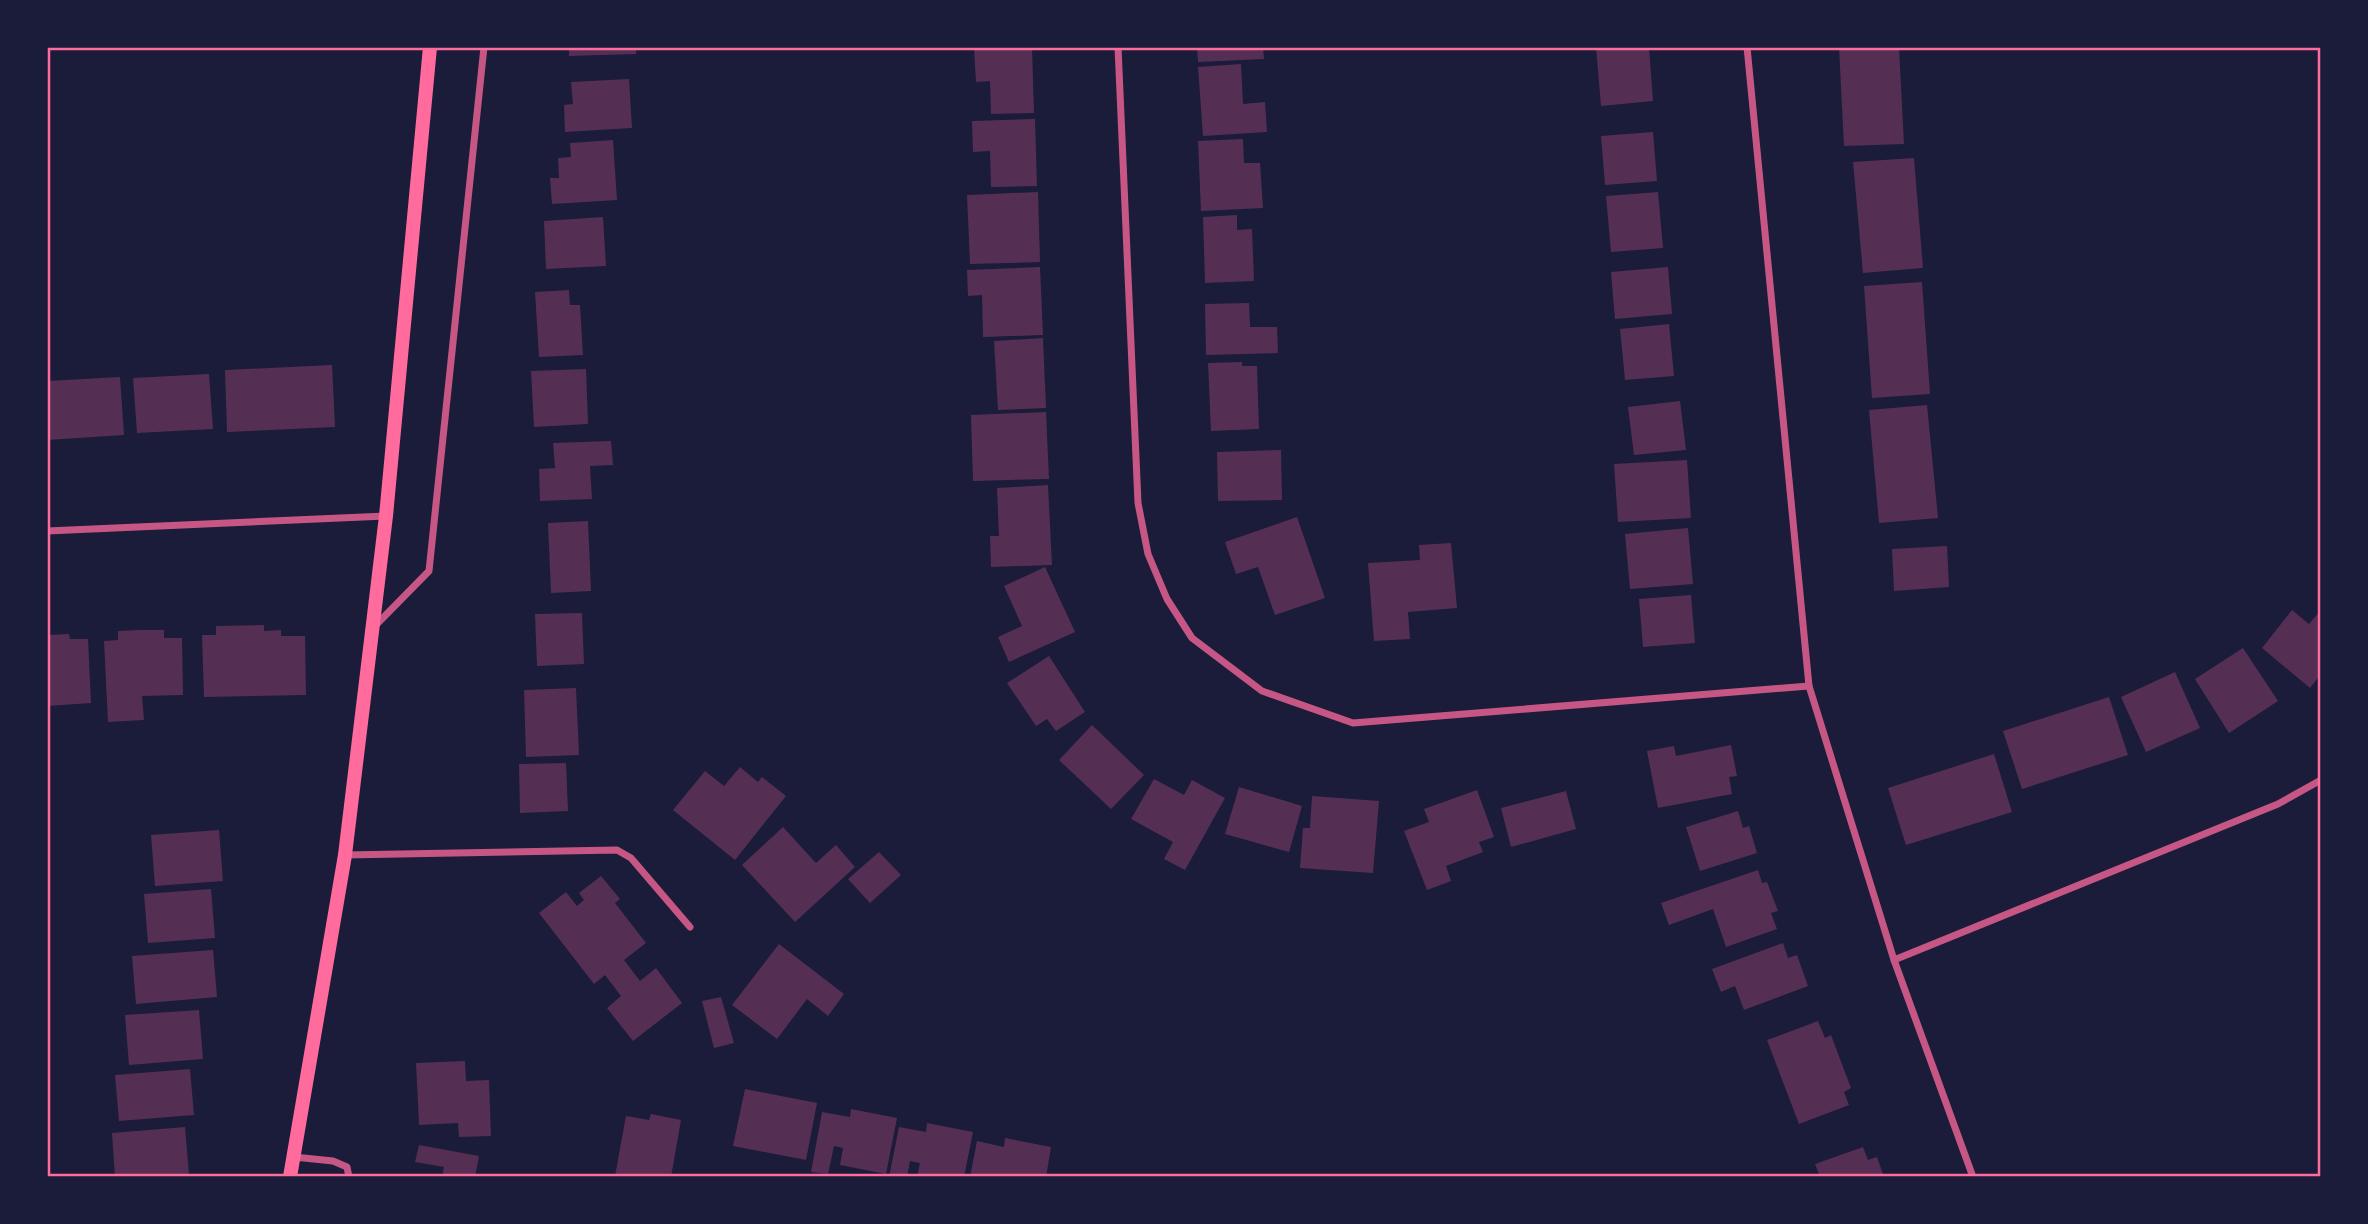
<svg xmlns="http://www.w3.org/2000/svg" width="2368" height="1224" font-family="'Work Sans',sans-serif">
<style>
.building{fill:#542f53}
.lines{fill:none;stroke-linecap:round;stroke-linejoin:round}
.minor{stroke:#c65784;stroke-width:7}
.secondary{stroke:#ff6b9d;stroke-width:14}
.neatline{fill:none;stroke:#ff6b9d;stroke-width:2.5}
</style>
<rect width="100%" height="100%" fill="#1b1b3a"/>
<g class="building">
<polygon points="569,47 636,47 636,54 569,56"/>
<polygon points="1032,47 1034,113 991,114 990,81 976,82 974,48"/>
<polygon points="1197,47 1263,47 1264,59 1198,62"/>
<polygon points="1596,47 1649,47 1653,101 1601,106"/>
<polygon points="1839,47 1899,47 1904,144 1844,146"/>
<polygon points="1241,64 1243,104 1265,102 1267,132 1203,136 1198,67"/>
<polygon points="629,79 632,128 565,132 564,105 573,104 571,82"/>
<polygon points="1035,119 1037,186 991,187 990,151 973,152 972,121"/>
<polygon points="1653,132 1657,181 1605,185 1601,136"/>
<polygon points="1243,139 1244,163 1260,163 1263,208 1201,211 1198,141"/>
<polygon points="613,140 617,200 552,204 550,178 559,178 558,158 571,157 570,143"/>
<polygon points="1914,158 1923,268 1863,273 1853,162"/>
<polygon points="1038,192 1040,262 970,264 967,195"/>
<polygon points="1658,192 1663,248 1611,252 1606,196"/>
<polygon points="1237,215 1237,230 1252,229 1254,281 1205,283 1203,217"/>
<polygon points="603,217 606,266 546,269 544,221"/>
<polygon points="1040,267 1043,335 983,337 982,295 968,296 967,270"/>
<polygon points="1668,267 1672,314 1615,319 1611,272"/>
<polygon points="1922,282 1930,394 1872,398 1864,286"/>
<polygon points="569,290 570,305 580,305 583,355 539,357 535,292"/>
<polygon points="1249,303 1250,327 1277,327 1278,353 1206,355 1205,304"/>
<polygon points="1669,324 1674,376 1625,380 1620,329"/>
<polygon points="1043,338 1046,408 998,410 994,341"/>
<polygon points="1242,362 1242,366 1257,366 1259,429 1211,431 1208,363"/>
<polygon points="332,365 335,427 227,432 225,370"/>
<polygon points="586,369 588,424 534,427 531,371"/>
<polygon points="209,374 213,429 137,433 133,378"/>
<polygon points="120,377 124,435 47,440 47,381"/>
<polygon points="1680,401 1686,450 1634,455 1628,407"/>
<polygon points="1927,405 1938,518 1879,523 1869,410"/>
<polygon points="1046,412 1049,479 973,481 971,415"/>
<polygon points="611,441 613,465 590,466 592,499 540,501 539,469 555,468 553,443"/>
<polygon points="1281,450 1282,500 1218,501 1217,452"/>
<polygon points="1687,460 1691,518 1618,522 1614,464"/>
<polygon points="1048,485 1052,565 991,567 990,536 999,536 997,488"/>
<polygon points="1297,517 1325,598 1275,615 1258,567 1236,574 1225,542"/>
<polygon points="588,521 591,591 551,593 548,523"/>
<polygon points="1688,528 1693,584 1630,589 1625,534"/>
<polygon points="1451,543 1457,608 1408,612 1410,639 1374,641 1368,563 1420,560 1419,545"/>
<polygon points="1947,546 1949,587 1894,591 1892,549"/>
<polygon points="1045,567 1075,632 1009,662 998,637 1022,626 1004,586"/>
<polygon points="1691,595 1695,643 1643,647 1639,599"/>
<polygon points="2292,610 2309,624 2321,610 2321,674 2310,688 2262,648"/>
<polygon points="582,613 584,664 537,666 535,614"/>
<polygon points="264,625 264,631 281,630 281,636 305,636 306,695 204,697 202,635 216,635 216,626"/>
<polygon points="139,630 164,630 164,638 182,638 183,695 142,696 144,720 108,722 104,641 118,640 118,631"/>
<polygon points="69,634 70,639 88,639 91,703 47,706 47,635"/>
<polygon points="2243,648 2278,701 2229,733 2195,679"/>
<polygon points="1049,656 1085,712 1056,731 1047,719 1036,726 1007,683"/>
<polygon points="2175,672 2200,728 2146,752 2121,697"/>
<polygon points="576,688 579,755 526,757 524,690"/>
<polygon points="2109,697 2128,755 2022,789 2003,731"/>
<polygon points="1092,725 1144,775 1111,809 1059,760"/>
<polygon points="1731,745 1737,776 1729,777 1732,794 1658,808 1647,751 1674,746 1676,756"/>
<polygon points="1994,754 2012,812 1906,845 1888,788"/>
<polygon points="566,763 568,811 520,813 519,764"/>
<polygon points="740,767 758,782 762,777 786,796 735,860 673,810 705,771 724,786"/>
<polygon points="1154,779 1184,795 1192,780 1225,798 1185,870 1164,859 1173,842 1131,819"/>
<polygon points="1239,787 1302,806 1289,852 1225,834"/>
<polygon points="1477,790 1494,837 1479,842 1483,852 1446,866 1451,881 1427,890 1404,831 1429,822 1424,809"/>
<polygon points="1566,791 1576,829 1511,847 1501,808"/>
<polygon points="1312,796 1379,801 1373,873 1300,868 1303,828 1310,828"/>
<polygon points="1738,811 1743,828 1749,826 1757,853 1700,871 1686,827"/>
<polygon points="783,827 816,863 836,845 855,867 795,922 742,865"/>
<polygon points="219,830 223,881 155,886 151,835"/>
<polygon points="879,852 901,875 870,903 848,879"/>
<polygon points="1758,870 1762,883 1767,882 1778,911 1771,913 1777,929 1726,947 1713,909 1669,925 1661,903"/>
<polygon points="601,876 620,899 615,903 646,943 624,960 640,981 656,968 682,1003 633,1041 607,1008 621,996 605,975 594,984 539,913 566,892 577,906 584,900 579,893"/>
<polygon points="211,889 215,938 148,943 144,894"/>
<polygon points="1783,943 1788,958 1797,955 1808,986 1744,1010 1735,986 1721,992 1712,969"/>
<polygon points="779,944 844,994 828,1016 807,999 777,1039 732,1005"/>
<polygon points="213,950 217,997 136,1004 132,956"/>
<polygon points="721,997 734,1043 714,1048 702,1001"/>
<polygon points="199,1010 203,1059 129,1065 125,1015"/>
<polygon points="1818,1021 1825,1038 1831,1035 1851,1088 1844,1092 1849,1105 1799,1124 1767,1040"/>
<polygon points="465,1061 466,1081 489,1080 491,1136 459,1137 458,1123 419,1125 416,1063"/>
<polygon points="190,1069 194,1115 119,1121 115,1075"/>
<polygon points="745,1089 817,1103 806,1160 733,1146"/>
<polygon points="851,1109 897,1118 886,1174 840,1165 843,1148 834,1146 828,1174 811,1172 822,1112 850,1117"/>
<polygon points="651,1114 681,1120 671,1177 615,1176 626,1116 649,1120"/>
<polygon points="927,1123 973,1132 964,1177 917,1177 920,1163 910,1161 907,1177 889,1177 899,1127 926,1132"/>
<polygon points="185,1127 189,1174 115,1177 112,1133"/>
<polygon points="1005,1138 1051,1147 1046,1177 970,1177 977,1141 1004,1147"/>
<polygon points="419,1145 479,1156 475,1177 442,1177 444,1167 415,1162"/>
<polygon points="1863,1147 1868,1160 1877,1157 1884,1177 1820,1177 1815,1164"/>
</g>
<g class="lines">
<g class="minor">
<polyline points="1118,47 1138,503 1148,554 1167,599 1192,638 1262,691 1353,723 1809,686"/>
<polyline points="1747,47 1809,686 1894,960 1973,1177"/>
<polyline points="47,531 386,516"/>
<polyline points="374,627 429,571 484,47"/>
<polyline points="345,855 617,850 631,858 690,927"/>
<polyline points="1894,960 2278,804 2321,780"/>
<polyline points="294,1157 333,1161 347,1167 349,1177"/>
</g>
<polyline class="secondary" points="290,1177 345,855 386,516 430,47"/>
</g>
<rect width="2368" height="1224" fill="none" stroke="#1b1b3a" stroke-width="98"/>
<rect x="49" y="49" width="2270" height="1126" class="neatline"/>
</svg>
